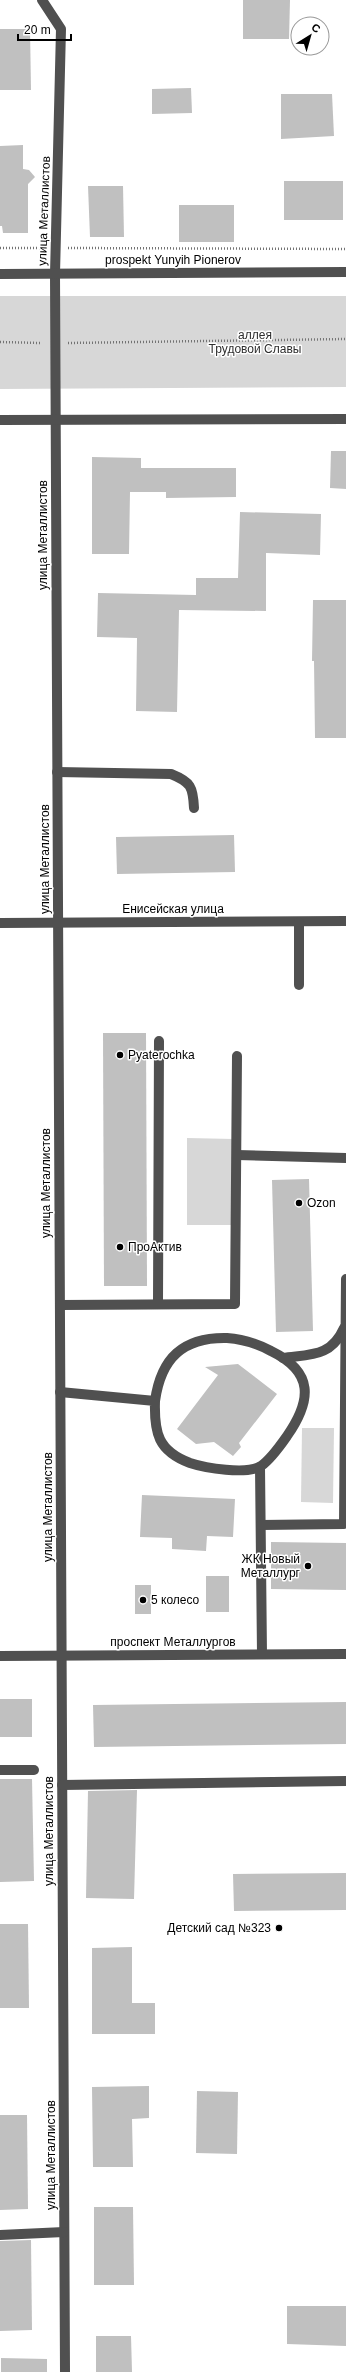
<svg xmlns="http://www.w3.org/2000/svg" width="346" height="2372" font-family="Arial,sans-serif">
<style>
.green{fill:#d7d7d7}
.building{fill:#c0c0c0}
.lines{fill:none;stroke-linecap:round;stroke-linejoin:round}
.path{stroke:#727272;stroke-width:2.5;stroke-dasharray:1 2;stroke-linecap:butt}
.minor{stroke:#505050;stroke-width:10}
.poi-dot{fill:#000;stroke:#fff;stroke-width:1.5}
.labels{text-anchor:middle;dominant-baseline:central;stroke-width:3;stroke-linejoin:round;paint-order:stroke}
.street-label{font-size:12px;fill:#000;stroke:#fff}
.park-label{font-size:12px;fill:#2e2e2e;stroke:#fff}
.poi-label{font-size:12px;fill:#000;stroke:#fff;text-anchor:start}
</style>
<rect width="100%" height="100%" fill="#fff"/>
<g class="green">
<polygon points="0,296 346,296 346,387 0,389"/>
<polygon points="187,1138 234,1139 234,1225 187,1225"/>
<polygon points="302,1428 334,1428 333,1503 301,1502"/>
</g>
<g class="building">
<polygon points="243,0 290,0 289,39 243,39"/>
<polygon points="0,29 30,29 31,90 0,90"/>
<polygon points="191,88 192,113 152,114 152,89"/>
<polygon points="281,94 332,94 334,136 281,139"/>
<polygon points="23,145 23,169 29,170 35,177 28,184 28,233 3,233 2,226 0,226 0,146"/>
<rect x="284" y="181" width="59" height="39"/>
<polygon points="88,186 123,186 124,237 90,237"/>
<rect x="179" y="205" width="55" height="37"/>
<polygon points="331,451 346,451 346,489 330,488"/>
<polygon points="92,457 141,458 141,468 236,468 236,497 166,498 166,492 130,492 129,554 92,554"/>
<polygon points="240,512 321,514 320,555 266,553 266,611 179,610 177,712 136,711 137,638 97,637 98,593 196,595 196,578 238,578"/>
<polygon points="313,600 346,600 346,738 315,738 314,661 312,661"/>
<polygon points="234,835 235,872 117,874 116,837"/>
<polygon points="103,1033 146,1033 147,1286 104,1286"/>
<polygon points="309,1179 313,1331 276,1332 272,1180"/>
<polygon points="238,1364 277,1394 239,1443 241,1447 233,1456 214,1442 196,1444 177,1429 218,1375 205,1367"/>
<polygon points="142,1495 235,1499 233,1537 207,1536 206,1551 172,1549 172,1538 140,1537"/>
<polygon points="271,1542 346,1543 346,1590 271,1589"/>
<rect x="206" y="1576" width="23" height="36"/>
<rect x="135" y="1585" width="16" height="29"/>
<rect x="0" y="1699" width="32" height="38"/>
<polygon points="346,1702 346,1744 94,1747 93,1705"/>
<polygon points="0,1779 32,1779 34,1881 0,1882"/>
<polygon points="137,1790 134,1899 86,1898 88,1791"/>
<polygon points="346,1873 346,1910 234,1911 233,1874"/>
<polygon points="0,1924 28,1924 29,2008 0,2008"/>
<polygon points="132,1947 132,2003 155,2003 155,2034 92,2034 92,1948"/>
<polygon points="149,2086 149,2118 132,2119 133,2167 93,2167 92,2087"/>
<polygon points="197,2091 238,2092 237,2154 196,2153"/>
<polygon points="0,2115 27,2115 28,2209 0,2210"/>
<polygon points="94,2207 133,2207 134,2285 94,2285"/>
<polygon points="31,2240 32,2330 0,2331 0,2241"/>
<polygon points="287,2306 346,2306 346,2346 287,2344"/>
<polygon points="96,2336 131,2336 132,2372 96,2372"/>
<polygon points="1,2358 47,2359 47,2372 1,2372"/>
</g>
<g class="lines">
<g class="path">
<polyline points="0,248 41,248"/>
<polyline points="68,248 346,249"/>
<polyline points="0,342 41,343"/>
<polyline points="68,343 346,339"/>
</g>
<g class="minor">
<polyline points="42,0 61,29 55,274 65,2372"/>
<polyline points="0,274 346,272"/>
<polyline points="0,420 346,419"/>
<path d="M57,772L171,774C191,782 193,787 194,808"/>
<polyline points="0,923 346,921"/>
<polyline points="299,985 299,922"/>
<polyline points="237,1155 346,1158"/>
<polyline points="158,1304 159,1041"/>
<polyline points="60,1305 235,1304 237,1056"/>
<path d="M283,1358C311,1354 331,1357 344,1328"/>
<path d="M60,1392L155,1401C161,1358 183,1337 227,1338C242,1339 258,1344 271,1351C314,1372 312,1400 287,1436C280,1446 271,1459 261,1466C247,1475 205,1468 190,1463C158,1451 154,1433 155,1401"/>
<polyline points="260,1467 262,1654"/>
<polyline points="261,1525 344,1524 346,1279"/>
<polyline points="0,1656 346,1654"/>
<polyline points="0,1770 34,1770"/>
<polyline points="62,1785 346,1781"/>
<polyline points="0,2235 64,2232"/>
</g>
</g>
<g class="poi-dot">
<circle cx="120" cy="1055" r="4"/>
<circle cx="299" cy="1203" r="4"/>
<circle cx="120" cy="1247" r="4"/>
<circle cx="308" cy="1566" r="4"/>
<circle cx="143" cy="1600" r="4"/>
<circle cx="279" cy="1928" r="4"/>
</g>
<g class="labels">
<g class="street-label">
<text transform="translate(44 211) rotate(-88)">улица Металлистов</text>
<text x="173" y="260">prospekt Yunyih Pionerov</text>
<text transform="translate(43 535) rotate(-90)">улица Металлистов</text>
<text transform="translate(45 859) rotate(-90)">улица Металлистов</text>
<text x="173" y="909">Енисейская улица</text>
<text transform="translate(46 1183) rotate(-90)">улица Металлистов</text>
<text transform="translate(48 1507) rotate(-90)">улица Металлистов</text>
<text x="173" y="1642">проспект Металлургов</text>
<text transform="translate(49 1831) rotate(-90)">улица Металлистов</text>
<text transform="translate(51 2155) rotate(-90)">улица Металлистов</text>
</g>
<g class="park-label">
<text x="255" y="335">аллея<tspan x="255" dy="14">Трудовой Славы</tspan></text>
</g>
<g class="poi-label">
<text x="128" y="1055">Pyaterochka</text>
<text x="307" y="1203">Ozon</text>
<text x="128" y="1247">ПроАктив</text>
<text x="300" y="1559" text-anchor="end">ЖК Новый<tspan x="300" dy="14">Металлург</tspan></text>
<text x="151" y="1600">5 колесо</text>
<text x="271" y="1928" text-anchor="end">Детский сад №323</text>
</g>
</g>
<g transform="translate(310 36) rotate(37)"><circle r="19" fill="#ffffff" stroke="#999999"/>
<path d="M0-3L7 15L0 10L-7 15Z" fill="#000000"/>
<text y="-6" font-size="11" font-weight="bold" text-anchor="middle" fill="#000000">С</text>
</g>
<path d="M18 34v6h53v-6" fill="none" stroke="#000000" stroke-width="2"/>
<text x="24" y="34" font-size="12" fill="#000000" stroke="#ffffff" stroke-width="3" paint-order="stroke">20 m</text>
</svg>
